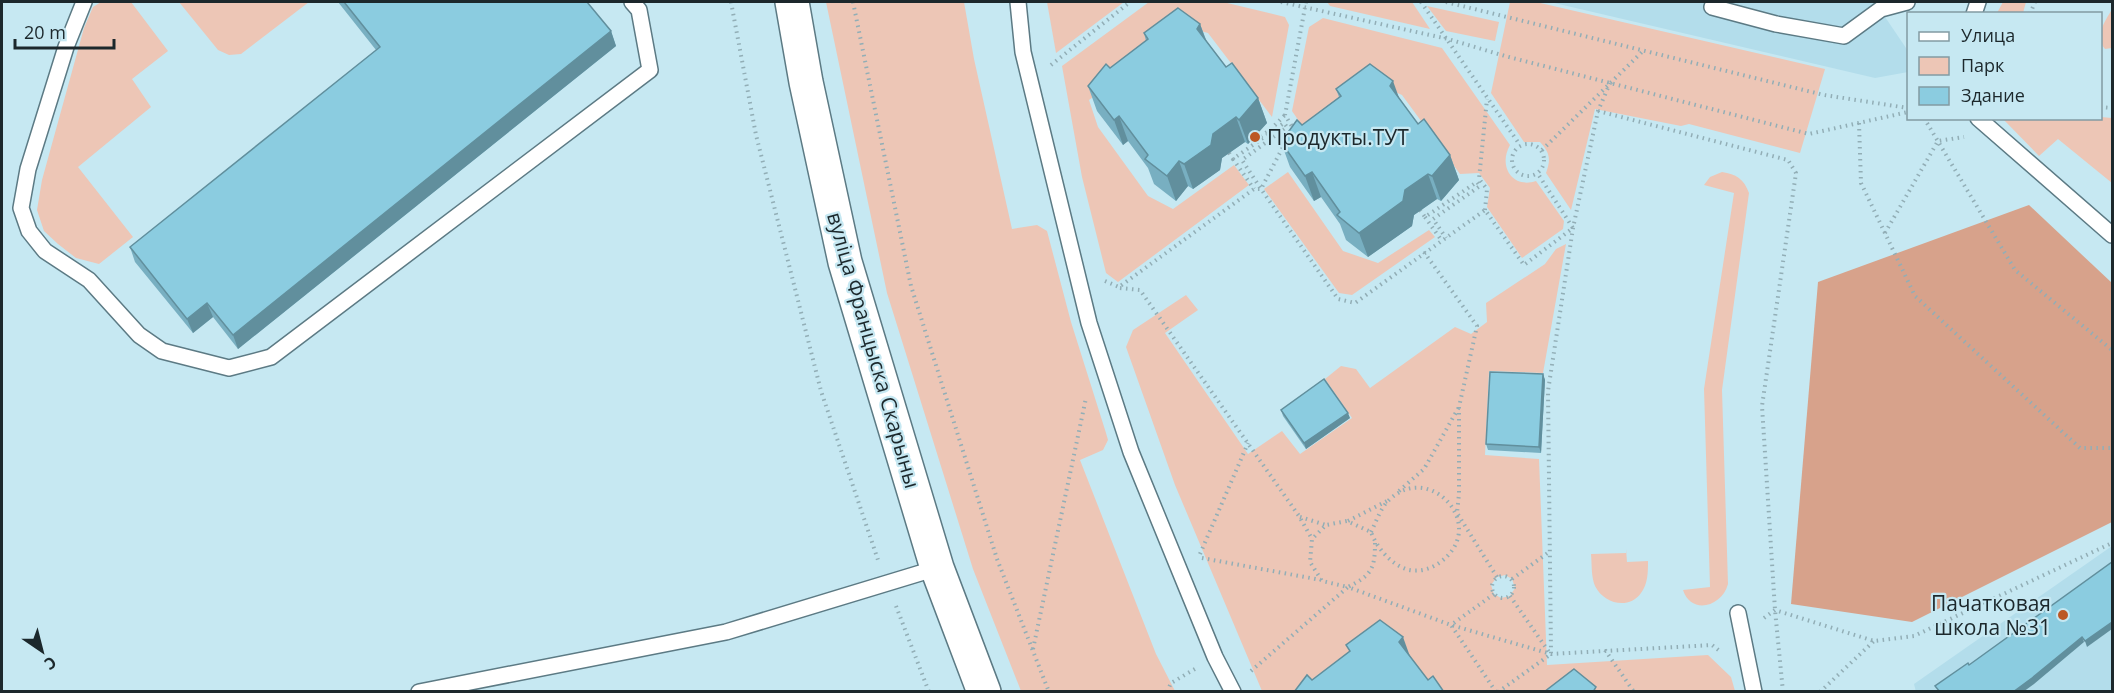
<svg xmlns="http://www.w3.org/2000/svg" width="2114" height="693" font-family="'Open Sans',sans-serif">
<style>
.built{fill:#b3ddeb}
.green{fill:#edc6b6;fill-rule:evenodd}
.forest{fill:#d7a28b}
.lines{fill:none;stroke-linecap:round;stroke-linejoin:round}
.lane-casing{stroke:#5c7a84;stroke-width:18}
.secondary-casing{stroke:#5c7a84;stroke-width:36}
.path{stroke:#92aeb6;stroke-width:4;stroke-dasharray:1.5 4.5;stroke-linecap:butt}
.lane{stroke:#fff;stroke-width:15}
.secondary{stroke:#fff;stroke-width:33}
.wall{fill:#78afc1}
.shaded-wall{fill:#618f9d}
.building{fill:#8bcce0;stroke:#618f9d;stroke-width:1.5}
.poi-dot{fill:#bc5825;stroke:#c6e8f2;stroke-width:2}
.labels{text-anchor:middle;dominant-baseline:central;stroke-width:4.5;stroke-linejoin:round;paint-order:stroke}
.poi-label{font-size:21px;fill:#1c282c;stroke:#c6e8f2;text-anchor:start}
.street-label{font-size:21px;fill:#1c282c;stroke:#c6e8f2}
</style>
<rect width="100%" height="100%" fill="#c6e8f2"/>
<g class="built">
<polygon points="1550,2 1875,2 1908,51 1908,72 1875,78"/>
<polygon points="2112,546 2112,691 1916,692 1914,684"/>
</g>
<g class="green">
<polygon points="101,2 131,2 168,51 132,79 151,107 78,167 133,237 99,264 76,258 58,244 44,231 37,210 42,180 84,28 93,7"/>
<polygon points="179,2 309,2 241,54 229,55 218,50"/>
<polygon points="826,2 964,2 974,59 1012,229 1037,225 1047,231 1071,322 1106,433 1108,440 1103,450 1080,460 1156,654 1175,691 1021,691 973,569 887,293"/>
<polygon points="1047,2 1124,2 1056,53"/>
<polygon points="1149,2 1223,2 1285,17 1289,25 1272,117 1208,33 1186,27 1089,100 1098,127 1148,196 1173,209 1234,165 1249,185 1118,282 1106,273 1082,177 1062,66"/>
<polygon points="1327,2 1412,2 1430,29 1330,6"/>
<path d="M1510,2H1536L1825,69L1800,153L1689,124L1681,126L1595,109L1571,210L1546,173C1551,159 1550,153 1540,142H1524L1491,93Z"/>
<polygon points="2003,2 2026,2 2023,13 1997,13"/>
<polygon points="1427,6 1499,22 1495,41 1446,31"/>
<path d="M2112,9V48L2105,49C2094,35 2105,22 2112,9Z"/>
<path d="M1323,18L1442,48L1510,145C1498,166 1512,189 1536,181L1564,221L1563,229L1522,258L1487,207L1490,188L1479,173L1460,174L1402,95L1373,82L1307,133L1292,111L1309,27Z"/>
<polygon points="2101,117 2112,118 2112,183 2058,139 2039,156 2003,119 2100,118"/>
<polygon points="1288,172 1343,251 1378,263 1429,230 1435,237 1352,295 1339,293 1264,189"/>
<path d="M1722,172C1736,174 1744,179 1749,193L1722,390L1728,584C1722,607 1691,615 1683,590L1710,587L1704,389L1734,193L1704,185L1710,177Z"/>
<path d="M1566,244L1543,373L1489,371L1485,455L1539,459L1547,665L1708,655L1731,677L1735,691H1262L1175,485L1126,347L1133,330L1186,295L1198,310L1165,333L1248,454L1282,431L1300,454L1352,418L1325,379L1341,366L1356,369L1370,388L1455,327L1471,334L1487,322L1486,303L1545,264L1556,249ZM1505,575L1512,579L1515,588L1510,596L1501,598L1494,594L1491,585L1497,577Z"/>
<path d="M1626,549L1627,562L1648,561C1648,572 1648,584 1641,593C1629,610 1604,604 1595,586C1591,576 1592,565 1591,554L1626,553Z"/>
</g>
<polygon class="forest" points="2029,205 2112,283 2112,522 1912,622 1791,604 1818,282"/>
<g class="lines">
<defs>
<g id="lane">
<polyline points="84,2 66,47 28,169 21,208 29,231 45,251 89,280 139,335 162,351 229,368 271,357 650,70 639,10 632,2"/>
<polyline points="1018,2 1023,52 1089,323 1131,452 1215,657 1233,692"/>
<polyline points="1714,2 1712,7 1776,24 1844,36 1881,9 1907,2"/>
<polyline points="1974,14 1978,2"/>
<polyline points="1978,118 2112,235"/>
<polyline points="1738,613 1754,692"/>
<polyline points="419,692 726,632 937,568"/>
</g>
<polyline id="secondary" points="792,2 806,82 845,262 937,568 984,692"/>
</defs>
<use href="#lane" class="lane-casing"/>
<use href="#secondary" class="secondary-casing"/>
<g class="path">
<polyline points="731,2 756,135 821,391 878,560"/>
<polyline points="853,2 911,286 997,559 1049,692"/>
<polyline points="1281,2 1448,39 1505,56 1809,134 1908,112"/>
<polyline points="1421,2 1520,145"/>
<polyline points="1446,2 1824,95 1908,108"/>
<polyline points="2030,14 2035,2"/>
<polyline points="1051,65 1130,2"/>
<polyline points="2100,107 2112,108"/>
<polyline points="1598,111 1788,160 1796,173 1762,406 1775,610 1783,692"/>
<polyline points="1924,118 2015,270 2112,350"/>
<polyline points="1859,123 1861,183 1915,296 2080,448 2112,448"/>
<polyline points="1292,131 1293,128 1285,115 1306,2"/>
<polyline points="1256,140 1271,129 1285,115"/>
<circle cx="1528" cy="160" r="16"/>
<polyline points="1542,150 1643,51"/>
<polyline points="1229,153 1233,159 1284,123 1287,127 1242,160 1261,189 1284,145"/>
<polyline points="1233,159 1254,189"/>
<polyline points="1420,210 1425,217 1477,182 1480,186 1433,219 1446,238"/>
<polyline points="1485,210 1487,189 1479,179 1487,99"/>
<polyline points="1425,217 1442,241"/>
<polyline points="1885,233 1938,141 1964,137"/>
<polyline points="1424,252 1477,326 1459,407 1459,494 1457,513 1497,577"/>
<polyline points="1105,281 1119,287 1254,189 1261,189 1338,299 1355,303 1485,210 1524,265 1573,228 1538,174"/>
<polyline points="1120,288 1140,290 1299,516 1312,539"/>
<polyline points="1399,491 1424,469 1459,407"/>
<polyline points="1300,517 1326,525"/>
<polyline points="1348,521 1389,500"/>
<path d="M1371,532C1376,522 1381,507 1389,500C1430,460 1491,527 1439,563C1431,569 1419,572 1409,570C1391,565 1377,548 1371,532L1347,521L1326,525L1312,539L1310,562L1322,581L1348,587C1371,575 1375,570 1375,543"/>
<polyline points="1200,554 1248,443"/>
<polyline points="1202,558 1321,580"/>
<circle cx="1503" cy="587" r="11"/>
<polyline points="1512,579 1549,552"/>
<polyline points="1494,594 1451,625 1496,692"/>
<polyline points="1510,596 1549,652"/>
<polyline points="896,606 929,692"/>
<polyline points="1764,618 1775,610 1874,641 1914,636 2112,543"/>
<polyline points="1033,649 1086,398"/>
<polyline points="1605,650 1634,692"/>
<polyline points="1251,671 1348,587 1451,625 1551,654 1712,645 1721,652"/>
<polyline points="1167,692 1171,683 1195,669"/>
<polyline points="1498,692 1551,654 1548,391 1573,228 1598,111 1610,83"/>
<polyline points="1820,692 1874,641"/>
</g>
<use href="#lane" class="lane"/>
<use href="#secondary" class="secondary"/>
</g>
<g class="wall">
<polygon points="338,2 587,2 611,31 616,46 238,349 213,317 193,333 135,262 130,247 376,50"/>
<polygon points="1200,24 1207,42 1226,67 1258,98 1267,123 1248,144 1245,142 1222,158 1220,170 1193,189 1188,186 1176,201 1154,184 1148,168 1128,141 1123,145 1097,111 1088,86 1110,68 1146,41 1144,33"/>
<polygon points="1336,89 1399,98 1418,124 1450,155 1459,180 1441,201 1437,199 1414,215 1412,226 1368,257 1346,240 1340,224 1321,197 1314,201 1290,167 1281,142 1339,97"/>
<polygon points="1543,374 1545,380 1541,453 1488,450 1486,444"/>
<polygon points="1281,410 1350,418 1306,449 1283,416"/>
</g>
<g class="shaded-wall">
<polygon points="1200,24 1209,49 1197,29"/>
<polygon points="611,31 616,46 238,349 233,335"/>
<polygon points="1393,81 1402,106 1390,86"/>
<polygon points="1258,98 1267,123 1248,144 1239,120"/>
<polygon points="1119,116 1128,141 1123,145 1114,120"/>
<polygon points="1236,117 1245,142 1222,158 1220,170 1193,189 1184,164 1213,134"/>
<polygon points="1450,155 1459,180 1441,201 1432,176"/>
<polygon points="1179,161 1188,186 1176,201 1167,176"/>
<polygon points="1312,172 1321,197 1314,201 1305,176"/>
<polygon points="1428,174 1437,199 1414,215 1412,226 1368,257 1359,233 1405,190"/>
<polygon points="207,303 213,317 193,333 187,319"/>
<polygon points="1543,374 1545,380 1541,453 1539,447"/>
<polygon points="1348,413 1350,418 1306,449 1304,443"/>
<polygon points="2112,622 2112,629 2087,647 2085,641"/>
<polygon points="1403,637 1412,662 1399,642"/>
<polygon points="2082,637 2084,642 2034,684 2023,692 2013,692"/>
</g>
<g class="building">
<polygon points="344,2 587,2 611,31 233,335 207,303 187,319 130,247 380,47"/>
<polygon points="1178,8 1200,24 1197,29 1226,67 1232,63 1258,98 1239,120 1236,117 1213,134 1211,145 1184,164 1179,161 1167,176 1145,159 1148,155 1119,116 1114,120 1088,86 1106,64 1110,68 1148,39 1144,33"/>
<polygon points="1370,64 1393,81 1390,86 1418,124 1424,119 1450,155 1432,176 1428,174 1405,190 1403,201 1359,233 1337,215 1340,212 1312,172 1305,176 1281,142 1297,120 1302,125 1341,96 1336,89"/>
<polygon points="1490,372 1543,374 1539,447 1486,444"/>
<polygon points="1324,379 1348,413 1304,443 1281,410"/>
<polygon points="2112,562 2112,622 2085,641 2082,637 2032,678 2013,692 1940,692 1935,686 1968,663 1969,665"/>
<polygon points="1380,620 1403,637 1399,642 1428,680 1433,676 1444,692 1294,692 1307,675 1312,680 1350,651 1346,645"/>
<polygon points="1574,669 1596,687 1593,692 1544,692"/>
</g>
<g class="poi-dot">
<circle cx="1255" cy="137" r="6"/>
<circle cx="2063" cy="615" r="6"/>
</g>
<g class="labels">
<g class="poi-label">
<text x="1267" y="137">Продукты.ТУТ</text>
<text x="2051" y="603" text-anchor="end">Пачатковая<tspan x="2051" dy="24">школа №31</tspan></text>
</g>
<g class="street-label">
<text transform="translate(874 350) rotate(74)">вуліца Францыска Скарыны</text>
</g>
</g>
<rect width="2114" height="693" fill="none" stroke="#1c282c" stroke-width="6"/>
<rect x="1907" y="12" width="195" height="108" fill="#c6e8f2" stroke="#829ba3" stroke-width="1.5"/>
<rect x="1919" y="32" width="30" height="9" fill="#ffffff" stroke="#829ba3" stroke-width="1.5"/>
<text x="1961" y="42" font-size="18" fill="#1c282c">Улица</text>
<rect x="1919" y="57" width="30" height="18" fill="#edc6b6" stroke="#829ba3" stroke-width="1.5"/>
<text x="1961" y="72" font-size="18" fill="#1c282c">Парк</text>
<rect x="1919" y="87" width="30" height="18" fill="#8bcce0" stroke="#829ba3" stroke-width="1.5"/>
<text x="1961" y="102" font-size="18" fill="#1c282c">Здание</text>
<g transform="translate(42 651) rotate(145)" stroke="#c6e8f2" stroke-width="4.5" paint-order="stroke">
<path d="M0-4.5L10 22L0 15L-10 22Z" fill="#1c282c"/>
<text y="-9" font-size="16" font-weight="bold" text-anchor="middle" fill="#1c282c">С</text>
</g>
<path d="M15 39v9h99v-9" fill="none" stroke="#1c282c" stroke-width="3"/>
<text x="24" y="39" font-size="18" fill="#1c282c" stroke="#c6e8f2" stroke-width="4.5" paint-order="stroke">20 m</text>
</svg>
